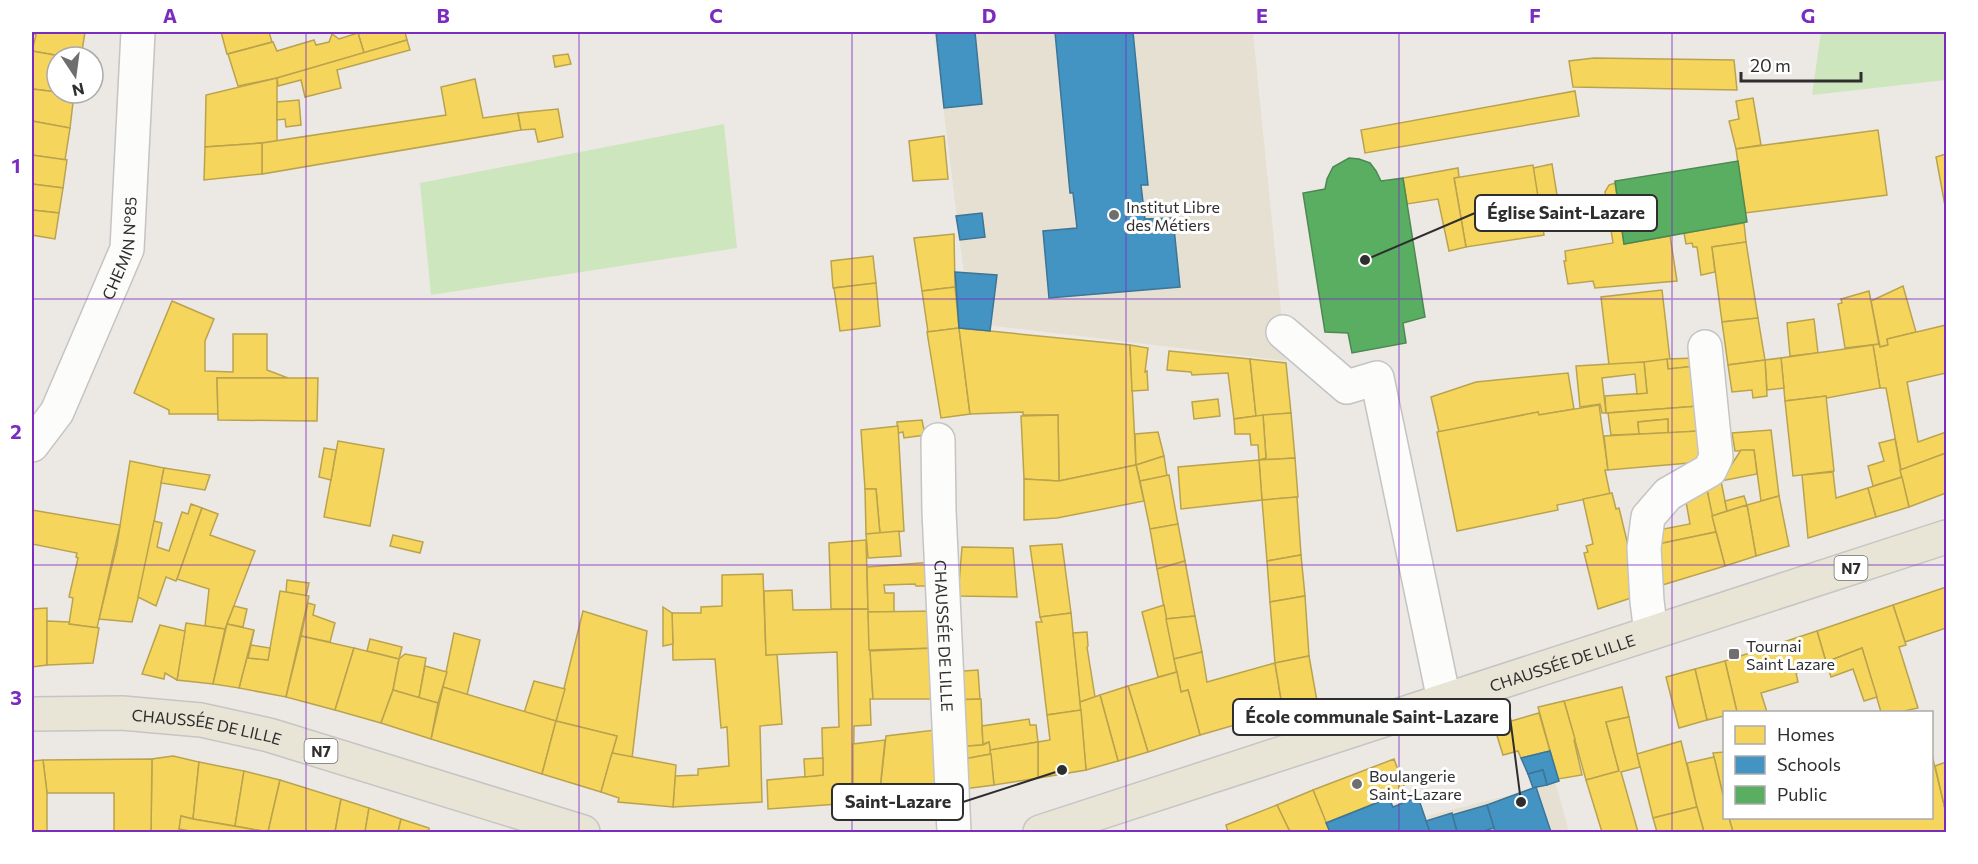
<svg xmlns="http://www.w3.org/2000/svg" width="1978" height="864" font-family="Commissioner,sans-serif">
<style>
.education{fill:#e6e0d3}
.green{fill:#cee6be}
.homes{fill:#f6d55c;stroke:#baa34e;stroke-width:1.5}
.schools{fill:#4393c3;stroke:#3d7596;stroke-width:1.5}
.public{fill:#5aae61;stroke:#4d8852;stroke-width:1.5}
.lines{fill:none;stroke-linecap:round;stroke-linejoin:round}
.minor-casing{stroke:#c5c4c5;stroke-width:36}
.major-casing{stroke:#c6c5c4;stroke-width:36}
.minor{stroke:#fcfcfb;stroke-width:33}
.major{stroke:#e8e4d6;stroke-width:33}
.grid{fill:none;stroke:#7b2cbf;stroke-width:1.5;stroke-opacity:0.55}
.poi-dot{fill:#706f6e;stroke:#fff;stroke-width:2}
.labels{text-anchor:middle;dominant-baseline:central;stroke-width:6;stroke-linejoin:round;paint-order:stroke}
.shield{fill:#fff;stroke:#6d6d6d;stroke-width:1.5}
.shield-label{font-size:15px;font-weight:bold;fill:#2e2e2e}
.poi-label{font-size:16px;fill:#2e2e2e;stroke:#fff;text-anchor:start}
.street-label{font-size:16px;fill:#2e2e2e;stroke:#fff}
.leader{fill:none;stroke:#2e2e2e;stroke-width:2}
.callout-dot{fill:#2e2e2e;stroke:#fff;stroke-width:2}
.callout{fill:#fff;stroke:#2e2e2e;stroke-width:2}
.callout-label{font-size:18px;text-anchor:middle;font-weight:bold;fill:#2e2e2e}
.neatline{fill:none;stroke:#7b2cbf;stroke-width:2}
.grid-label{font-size:20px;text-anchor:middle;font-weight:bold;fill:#7b2cbf}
</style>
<rect width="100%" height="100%" fill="#ece8e4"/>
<g class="education">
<polygon points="934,32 1253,32 1286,361 970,323"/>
<polygon points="1555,781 1569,832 1433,832 1427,816 1534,789"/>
</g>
<g class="green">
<polygon points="1821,32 1946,32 1946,80 1812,95"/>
<polygon points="724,124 737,248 431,295 420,183"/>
</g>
<g class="homes">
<polygon points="33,32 85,32 81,57 66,57 32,51 36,35 33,34"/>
<polygon points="221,32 269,32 272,42 227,54"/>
<polygon points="363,32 405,32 407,40 364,53 358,33"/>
<polygon points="358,33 364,53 277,78 238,86 228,54 273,42 277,51 314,40 316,45 329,42 332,34 339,39"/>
<polygon points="407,40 410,50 337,70 341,88 305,97 301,80 278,86 277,78"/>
<polygon points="32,51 66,57 57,57 57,92 32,89"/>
<polygon points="568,54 571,64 555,67 553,56"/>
<polygon points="1594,58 1734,60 1737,90 1573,87 1569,61"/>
<polygon points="277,78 277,142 205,147 206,95"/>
<polygon points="475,79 483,118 518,113 521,130 262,174 262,143 446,115 441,87"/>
<polygon points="32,89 74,94 70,128 32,121"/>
<polygon points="1575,91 1579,116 1365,153 1361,130"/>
<polygon points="1753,98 1761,145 1736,149 1729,121 1739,119 1736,101"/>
<polygon points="299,100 301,125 286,127 285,119 277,120 277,102"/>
<polygon points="558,109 563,137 538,142 535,129 521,130 518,113"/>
<polygon points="32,121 70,128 65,160 32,155"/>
<polygon points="1878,130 1887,195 1745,213 1736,149"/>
<polygon points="944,136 948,179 913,181 909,141"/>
<polygon points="262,143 262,174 204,180 205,147"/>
<polygon points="1946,154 1946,211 1936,157"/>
<polygon points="32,155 67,160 63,188 32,184"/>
<polygon points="1552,164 1562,226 1543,230 1533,168"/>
<polygon points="1533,165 1544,235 1466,247 1454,178"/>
<polygon points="1458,168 1459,177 1454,178 1466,247 1449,251 1438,199 1407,204 1403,178"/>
<polygon points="1615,183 1624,244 1670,236 1677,281 1595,288 1593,281 1568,284 1564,261 1566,261 1565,251 1613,243 1605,192 1609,185"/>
<polygon points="32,184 63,188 59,213 32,210"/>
<polygon points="32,210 59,213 55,239 32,235"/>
<polygon points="1744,223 1746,242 1712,247 1715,272 1701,275 1697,247 1693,247 1692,243 1686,244 1684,233"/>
<polygon points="954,234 955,287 922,291 914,238"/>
<polygon points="1746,242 1758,318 1722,322 1712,247"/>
<polygon points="873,256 876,283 833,288 831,261"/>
<polygon points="876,283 880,326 840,331 834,288"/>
<polygon points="1903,286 1916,332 1887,339 1888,345 1880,347 1871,301"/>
<polygon points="955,287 959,328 928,332 922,291"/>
<polygon points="1662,290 1670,360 1609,365 1601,297"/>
<polygon points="1869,291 1879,344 1845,348 1838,304 1842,303 1841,299"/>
<polygon points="172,301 214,319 205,341 205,371 233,372 233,334 267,334 267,370 288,378 217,378 218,414 169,414 169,410 134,393"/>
<polygon points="1758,318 1765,360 1728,365 1722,322"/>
<polygon points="1814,319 1818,353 1790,356 1787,323"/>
<polygon points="1946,325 1946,373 1907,382 1918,442 1946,432 1946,453 1901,470 1886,388 1880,388 1873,345 1879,344 1880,347 1888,345 1887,339"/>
<polygon points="959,328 970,414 941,418 927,332"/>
<polygon points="959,328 1130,345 1136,465 1059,481 1058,415 1023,415 1023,412 970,414"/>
<polygon points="1130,345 1148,348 1145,372 1147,371 1148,390 1132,391"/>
<polygon points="1873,345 1880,388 1827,398 1826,396 1785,401 1781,358"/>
<polygon points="1169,351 1250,359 1256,416 1234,419 1228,373 1192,375 1191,372 1167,370"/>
<polygon points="1695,358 1696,366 1668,369 1667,359"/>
<polygon points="1781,358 1784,388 1767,390 1765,360"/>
<polygon points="1250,359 1286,363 1291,413 1256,416"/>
<polygon points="1667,359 1668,369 1696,366 1699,406 1606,413 1605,396 1647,393 1644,362"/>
<polygon points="1765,360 1767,396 1753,398 1752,390 1732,392 1728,365"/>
<polygon points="1644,362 1647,393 1637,394 1635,374 1602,378 1606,413 1602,413 1600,404 1580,407 1576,366"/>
<polygon points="1568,373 1574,409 1539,415 1538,412 1439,432 1431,397 1476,382"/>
<polygon points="217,378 318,378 317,421 218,420"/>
<polygon points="1826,396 1834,471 1793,476 1785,401"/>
<polygon points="1218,399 1220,416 1194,419 1192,402"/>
<polygon points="1599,405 1608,470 1605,470 1610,494 1557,505 1558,510 1457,531 1437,432 1538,412 1539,415"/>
<polygon points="1699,406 1699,431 1668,433 1668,419 1638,422 1639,434 1611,435 1608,413"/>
<polygon points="1291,413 1295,458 1259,460 1266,458 1263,415"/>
<polygon points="1058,415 1059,481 1024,479 1021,416"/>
<polygon points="1263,415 1266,458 1259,460 1258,445 1251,445 1250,434 1235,434 1234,419"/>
<polygon points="1668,419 1668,433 1639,434 1638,422"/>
<polygon points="922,420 925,435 904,438 903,432 898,433 897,422"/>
<polygon points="898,426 904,531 880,534 876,489 865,489 861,430"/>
<polygon points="1771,430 1779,496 1761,501 1754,450 1735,451 1732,433"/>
<polygon points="1699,431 1701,462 1608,470 1604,436"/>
<polygon points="1158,432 1164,456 1136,465 1135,434"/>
<polygon points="1895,439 1902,477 1873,486 1868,466 1884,461 1879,443"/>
<polygon points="338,441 384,449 370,526 324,517"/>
<polygon points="324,448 336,450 331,480 319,477"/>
<polygon points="1741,450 1754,450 1757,474 1721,481"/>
<polygon points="1946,453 1946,493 1909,507 1900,470"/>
<polygon points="1164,456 1167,476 1140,481 1136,465"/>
<polygon points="1295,458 1298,497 1262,500 1259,460"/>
<polygon points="1259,460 1262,500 1181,509 1178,467"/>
<polygon points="130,461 164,468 145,571 132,622 99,619 117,545"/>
<polygon points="1136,465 1144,501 1057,518 1024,520 1024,479 1059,481"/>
<polygon points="164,468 210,475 205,490 161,483"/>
<polygon points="1833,472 1836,498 1868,488 1876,517 1808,538 1802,475"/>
<polygon points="1169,475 1178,524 1150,529 1140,481"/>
<polygon points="1902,477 1909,507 1876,517 1868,488"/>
<polygon points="1721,481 1727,511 1712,516 1707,490"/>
<polygon points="865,489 876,489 880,534 866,534"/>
<polygon points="1707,490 1716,532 1658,544 1658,530 1690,524 1685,496"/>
<polygon points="1612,493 1616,509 1619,508 1640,595 1598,609 1584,553 1588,552 1586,546 1593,544 1583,499"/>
<polygon points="1744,496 1747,505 1727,511 1725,501"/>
<polygon points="1779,496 1789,546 1756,556 1747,505"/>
<polygon points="1297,497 1301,555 1267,561 1262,500"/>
<polygon points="191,504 202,508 177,579 176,581 166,577 156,606 138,597 154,521 162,523 157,547 169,551 182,512 188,514"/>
<polygon points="1747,505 1756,556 1725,566 1712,516"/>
<polygon points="202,508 218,514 210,535 255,551 225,629 205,626 209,589 177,579"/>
<polygon points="32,510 120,525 97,628 69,624 73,598 69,597 78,558 76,557 77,553 32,544"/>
<polygon points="1178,524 1185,561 1157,569 1150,529"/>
<polygon points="899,531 901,556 868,558 866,534"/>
<polygon points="1716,532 1725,566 1656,587 1658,544"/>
<polygon points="393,535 423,542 420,553 390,546"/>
<polygon points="866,540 868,609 831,609 829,543"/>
<polygon points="1062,544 1071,613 1040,617 1030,546"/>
<polygon points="962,547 1013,548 1017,597 958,596"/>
<polygon points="1301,555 1305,596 1270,602 1267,561"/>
<polygon points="1185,561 1195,616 1166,619 1157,569"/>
<polygon points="934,562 935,586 916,586 915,584 884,585 885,593 894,593 894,612 868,612 867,567"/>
<polygon points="763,574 766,655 777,654 782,724 760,726 762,802 673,807 675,776 698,775 698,769 729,766 727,727 721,728 715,659 673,660 672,613 701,613 701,607 722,606 722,575"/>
<polygon points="287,580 309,583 306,596 286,592"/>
<polygon points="1946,587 1946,628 1905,642 1893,605"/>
<polygon points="792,590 793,610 868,609 873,699 870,699 871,725 854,726 853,803 768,809 767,780 823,775 822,728 839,727 837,652 766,655 764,591"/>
<polygon points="280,591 309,596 286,697 239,688 254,630 248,658 268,660"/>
<polygon points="1305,596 1309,656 1275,663 1270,602"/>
<polygon points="308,603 315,605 313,615 335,623 330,642 301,636"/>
<polygon points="1164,605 1177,672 1158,677 1142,612"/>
<polygon points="1893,605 1906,645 1899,647 1918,708 1900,712 1881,712 1862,648 1826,662 1817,631"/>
<polygon points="234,606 247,609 243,627 227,624"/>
<polygon points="663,607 672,613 673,644 663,646"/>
<polygon points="47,608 47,665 32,667 32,609"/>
<polygon points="583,611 647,631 632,758 612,753 617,736 556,721"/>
<polygon points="935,611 935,648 869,650 868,612"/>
<polygon points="1071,613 1081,710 1047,715 1036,622 1042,622 1040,617"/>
<polygon points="1195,616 1202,652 1174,659 1166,619"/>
<polygon points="47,621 69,622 69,624 99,628 93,663 47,665"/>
<polygon points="186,623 225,629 213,684 177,680"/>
<polygon points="227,624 254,630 239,688 213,684"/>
<polygon points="160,625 185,631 177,680 165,673 164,679 142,674"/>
<polygon points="1817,631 1826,662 1825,664 1796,673 1798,682 1761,693 1767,712 1737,712 1725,661"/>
<polygon points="1087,632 1088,646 1087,647 1095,697 1080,702 1073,633"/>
<polygon points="454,633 480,640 467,695 443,687"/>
<polygon points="301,636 354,648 335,710 286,697"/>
<polygon points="370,639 402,647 399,659 367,651"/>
<polygon points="251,645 270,648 268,660 248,658"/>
<polygon points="354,648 399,659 393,690 381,723 335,710"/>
<polygon points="935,648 933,699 873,699 870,651"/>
<polygon points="1862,648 1877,697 1864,701 1853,669 1831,677 1826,662"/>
<polygon points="1202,652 1207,682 1275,663 1283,711 1200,735 1188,690 1181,692 1174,659"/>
<polygon points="405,654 426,658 419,698 393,690 399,659"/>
<polygon points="1309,656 1317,701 1283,711 1275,663"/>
<polygon points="1725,661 1737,712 1724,712 1724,716 1707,720 1695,669"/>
<polygon points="425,666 447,672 438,703 419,698"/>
<polygon points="1695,669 1707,720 1679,728 1666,677"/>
<polygon points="978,670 980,699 951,700 949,672"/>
<polygon points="1177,672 1181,692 1188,690 1200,735 1148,752 1128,686"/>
<polygon points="534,681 565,689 556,721 524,713"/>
<polygon points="1128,686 1148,752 1118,761 1100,695"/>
<polygon points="443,687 556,721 542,774 431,739"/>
<polygon points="1622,687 1629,717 1606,722 1619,771 1586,780 1564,701"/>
<polygon points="393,690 438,703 431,739 381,723"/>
<polygon points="1100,695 1118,761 1086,770 1080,702"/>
<polygon points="981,699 983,745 953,747 951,700"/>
<polygon points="1564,701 1575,739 1574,740 1582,775 1558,779 1538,707"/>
<polygon points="1081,710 1086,770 1038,778 1038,742 1050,740 1047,715"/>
<polygon points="1539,713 1550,751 1521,758 1518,751 1503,755 1494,726"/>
<polygon points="1629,717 1640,767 1621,772 1638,832 1602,832 1586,780 1619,771 1606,722"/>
<polygon points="1029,719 1030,725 1036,725 1038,742 990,750 989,742 983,744 982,726"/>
<polygon points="556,721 617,736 601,792 542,774"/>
<polygon points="935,730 938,793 879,799 886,736"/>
<polygon points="885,740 879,799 853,803 853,744"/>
<polygon points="1681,741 1697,807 1653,818 1637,754"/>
<polygon points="989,742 991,754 953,761 953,747 983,745"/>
<polygon points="1038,742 1038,778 994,785 990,750"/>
<polygon points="1724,752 1724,799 1713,753"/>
<polygon points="612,753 676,765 673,807 618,802 619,798 601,792"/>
<polygon points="991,754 994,785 956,790 953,761"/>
<polygon points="1932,755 1946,813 1946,832 1733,832 1729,818 1932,818"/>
<polygon points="173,756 199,762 193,819 181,816 179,832 151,832 152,759"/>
<polygon points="1714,757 1724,799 1724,818 1729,818 1733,832 1704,832 1697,807 1687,763"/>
<polygon points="823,758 823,775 805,777 804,759"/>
<polygon points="152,759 151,832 114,832 114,793 47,793 43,760"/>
<polygon points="1394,759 1406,791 1326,823 1313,790"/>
<polygon points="43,760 47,793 47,832 32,832 32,761"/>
<polygon points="199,762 244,771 235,826 193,819"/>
<polygon points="1946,762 1946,813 1935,766"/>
<polygon points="244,771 280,780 268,832 235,826"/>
<polygon points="280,780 341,799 335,832 268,832"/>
<polygon points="1313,790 1330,832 1290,832 1277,805"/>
<polygon points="341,799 369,808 365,832 335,832"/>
<polygon points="1277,805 1290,832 1228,832 1226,825"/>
<polygon points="1697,807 1704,832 1657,832 1653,818"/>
<polygon points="369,808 401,819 398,832 365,832"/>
<polygon points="181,816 193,819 268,832 196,832 179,829"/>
<polygon points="401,819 429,828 429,832 398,832"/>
</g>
<g class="schools">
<polygon points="936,32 975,32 982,104 944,108"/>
<polygon points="1055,32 1133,32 1148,185 1141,185 1145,219 1173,218 1180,287 1049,298 1043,231 1077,228 1073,193 1070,193"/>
<polygon points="982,213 985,237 960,240 956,216"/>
<polygon points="955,272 997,275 990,331 959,328"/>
<polygon points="1550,751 1559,781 1547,785 1543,770 1528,774 1521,758"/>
<polygon points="1543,770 1547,785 1533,788 1528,774"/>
<polygon points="1536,787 1551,832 1495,832 1487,805"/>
<polygon points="1418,797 1430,832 1330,832 1326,823 1389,798 1393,807"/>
<polygon points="1487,805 1494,828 1481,832 1457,832 1452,815"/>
<polygon points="1452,813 1457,832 1430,832 1426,821"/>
</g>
<g class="public">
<polygon points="1349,158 1359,159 1370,163 1376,171 1381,181 1403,178 1425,317 1403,323 1406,343 1352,353 1348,333 1325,332 1303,193 1325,189 1327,179 1333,167"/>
<polygon points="1738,161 1747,222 1624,244 1615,181"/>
</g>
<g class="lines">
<defs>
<g id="minor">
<polyline points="1283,332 1347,387 1377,378 1444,700"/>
<path id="s1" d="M938,440L939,511L954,832"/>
<path id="s2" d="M32,445L57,412L127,249L138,32"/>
<polyline points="1651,633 1647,601 1644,548 1648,517 1668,494 1710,470 1716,457 1705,347"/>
</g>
<g id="major">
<path id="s3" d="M32,714L122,713L201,720L269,735L583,832"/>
<path id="s4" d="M1040,832L1946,537"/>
</g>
</defs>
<use href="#minor" class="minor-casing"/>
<use href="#major" class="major-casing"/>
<use href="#minor" class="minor"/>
<use href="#major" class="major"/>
</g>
<path class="grid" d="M306,32V832M579,32V832M852,32V832M1126,32V832M1399,32V832M1672,32V832M32,299H1946M32,565H1946"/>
<g class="poi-dot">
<circle cx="1114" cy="215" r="6"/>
<rect x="1728" y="648" width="12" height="12" rx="3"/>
<circle cx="1357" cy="784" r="6"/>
</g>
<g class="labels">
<g class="shield">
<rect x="1834.5" y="556" width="33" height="24" rx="4.5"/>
<rect x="304.5" y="739" width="33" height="24" rx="4.5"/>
</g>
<g class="shield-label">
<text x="1851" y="568">N7</text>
<text x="321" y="751">N7</text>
</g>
<g class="poi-label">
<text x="1126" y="206">Institut Libre<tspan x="1126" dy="18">des Métiers</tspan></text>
<text x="1746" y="645">Tournai<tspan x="1746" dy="18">Saint Lazare</tspan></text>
<text x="1369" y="775">Boulangerie<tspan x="1369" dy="18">Saint-Lazare</tspan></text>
</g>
<g class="street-label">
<text stroke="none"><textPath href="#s2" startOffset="218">CHEMIN N°85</textPath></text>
<text stroke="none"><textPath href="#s1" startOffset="196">CHAUSSÉE DE LILLE</textPath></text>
<text stroke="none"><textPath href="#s4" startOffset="549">CHAUSSÉE DE LILLE</textPath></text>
<text stroke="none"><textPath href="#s3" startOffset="176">CHAUSSÉE DE LILLE</textPath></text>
</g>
</g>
<path class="leader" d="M1365 260L1475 213M1521 802L1510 717M1062 770L963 802"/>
<g class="callout-dot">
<circle cx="1365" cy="260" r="6"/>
<circle cx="1521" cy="802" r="6"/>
<circle cx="1062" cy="770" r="6"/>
</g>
<g class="callout">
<rect x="1475" y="195" width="182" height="36" rx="6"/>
<rect x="1233" y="699" width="277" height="36" rx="6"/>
<rect x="832" y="784" width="131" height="36" rx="6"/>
</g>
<g class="callout-label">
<text x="1566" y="219">Église Saint-Lazare</text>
<text x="1372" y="723">École communale Saint-Lazare</text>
<text x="898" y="808">Saint-Lazare</text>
</g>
<rect width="1978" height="864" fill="none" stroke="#ffffff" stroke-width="66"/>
<rect x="1723" y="711" width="210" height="108" fill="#ffffff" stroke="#ababab" stroke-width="1.5"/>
<rect x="1735" y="726" width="30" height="18" fill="#f6d55c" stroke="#ababab" stroke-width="1.5"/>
<text x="1777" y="741" font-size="18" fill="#2e2e2e">Homes</text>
<rect x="1735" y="756" width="30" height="18" fill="#4393c3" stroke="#ababab" stroke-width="1.5"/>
<text x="1777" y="771" font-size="18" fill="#2e2e2e">Schools</text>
<rect x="1735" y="786" width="30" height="18" fill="#5aae61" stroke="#ababab" stroke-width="1.5"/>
<text x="1777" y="801" font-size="18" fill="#2e2e2e">Public</text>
<g transform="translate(75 75) rotate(167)"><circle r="28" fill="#ffffff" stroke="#ababab" stroke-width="1.5"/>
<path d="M0-4.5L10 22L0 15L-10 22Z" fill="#706f6e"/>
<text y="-9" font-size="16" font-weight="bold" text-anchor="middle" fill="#2e2e2e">N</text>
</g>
<path d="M1741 72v9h120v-9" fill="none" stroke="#2e2e2e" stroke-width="3"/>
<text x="1750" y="72" font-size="18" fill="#2e2e2e" stroke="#ffffff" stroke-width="4.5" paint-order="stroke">20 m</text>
<rect x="33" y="33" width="1912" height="798" class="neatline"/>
<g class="grid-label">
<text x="170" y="23">A</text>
<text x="443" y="23">B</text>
<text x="716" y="23">C</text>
<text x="989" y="23">D</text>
<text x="1262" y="23">E</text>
<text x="1535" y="23">F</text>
<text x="1808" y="23">G</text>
<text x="16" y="173">1</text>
<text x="16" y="439">2</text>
<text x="16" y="705">3</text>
</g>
</svg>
